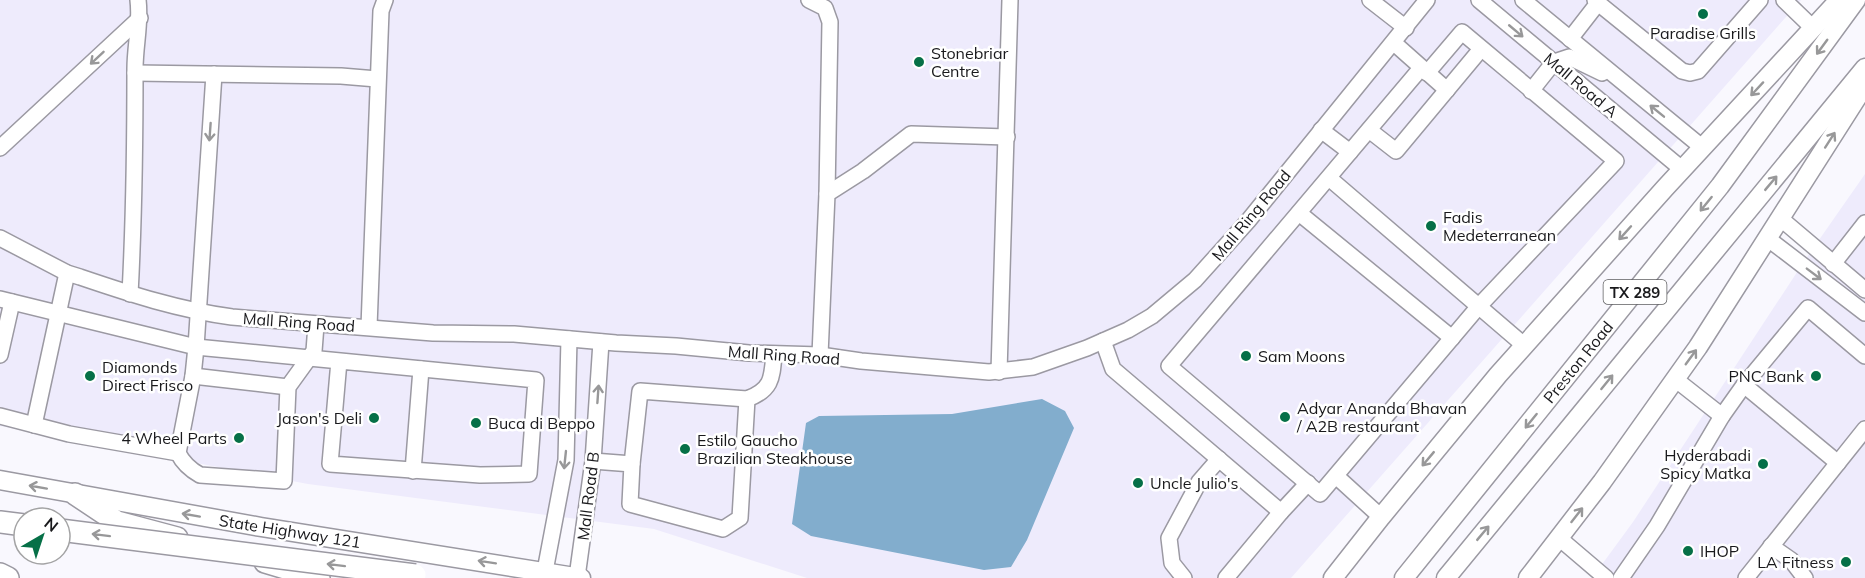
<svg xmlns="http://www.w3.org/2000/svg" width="1865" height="578" font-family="Mulish,sans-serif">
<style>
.built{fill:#eeebfc}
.water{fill:#82adcd}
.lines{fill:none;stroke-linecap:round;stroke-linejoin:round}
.minor-casing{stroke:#9b99a2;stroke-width:18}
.major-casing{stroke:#9b99a2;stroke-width:21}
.highway-casing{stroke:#9b99a2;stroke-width:24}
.minor{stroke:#fff;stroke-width:15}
.major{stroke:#fff;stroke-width:18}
.highway{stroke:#fff;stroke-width:21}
.highway-bridge-casing{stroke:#9b99a2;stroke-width:24;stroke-linecap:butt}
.highway-bridge{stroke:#fff;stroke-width:21}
.oneway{stroke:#989899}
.poi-dot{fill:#067047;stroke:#fff;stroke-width:2}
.labels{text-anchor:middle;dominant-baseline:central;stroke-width:5;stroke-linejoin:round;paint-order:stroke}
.shield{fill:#fff;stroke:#5e5e60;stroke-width:1.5}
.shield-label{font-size:15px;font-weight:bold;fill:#19191c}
.poi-label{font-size:16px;fill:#19191c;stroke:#fff;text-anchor:start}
.street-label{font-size:16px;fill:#19191c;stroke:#fff}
</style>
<rect width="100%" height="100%" fill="#f9f8fe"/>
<g class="built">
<polygon points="0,0 1801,0 1291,578 807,578 654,529 308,484 0,426"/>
<polygon points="1865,174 1865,578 1592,578 1633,522 1805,260"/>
</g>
<polygon class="water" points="1042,399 1065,411 1074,428 1027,540 1011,567 984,570 811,536 792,524 806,423 819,416 952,414"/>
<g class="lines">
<defs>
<g id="minor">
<polyline points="809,0 825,8 830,22 827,194"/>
<polyline points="1370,0 1406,28"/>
<polyline points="1479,0 1683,170"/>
<polyline points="1523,0 1703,148"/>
<polyline points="1784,0 1813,28"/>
<polyline points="1598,3 1682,71 1690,73 1698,71 1760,0"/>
<polyline points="1570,39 1598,3 1595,0"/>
<polyline points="1394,43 1447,90"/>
<polyline points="1421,68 1169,366 1320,494 1479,306 1616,161 1462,32 1427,73"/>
<polyline points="135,73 341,76 377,79"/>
<path d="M214,74L196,347L193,376L178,453C183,463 189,469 200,475L284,481L288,387L314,351L316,325"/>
<polyline points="1531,91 1554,62 1569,57 1602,73"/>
<polyline points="1321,130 1350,152"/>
<polyline points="1369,130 1396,151 1481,49"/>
<polyline points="0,148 140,18"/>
<polyline points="1329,178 1525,346"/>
<polyline points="1299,213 1452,338"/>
<polyline points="1780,218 1865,290"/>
<path d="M0,238L67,273L80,277C130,294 179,310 232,317L433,333L514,334L616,343L676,346L749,353L820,355L861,361L989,372L1033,367L1087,348L1128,330L1152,316L1195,280L1248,221L1427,0"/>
<polyline points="1767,238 1865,313"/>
<polyline points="1833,264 1865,223"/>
<path d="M130,294C134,219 135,144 135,69C135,45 141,23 138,0"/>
<polyline points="0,299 196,347 536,380 529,474 480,475 330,464 339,361"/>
<polyline points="369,327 381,11 385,0"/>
<polyline points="1103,341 1113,369 1281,512 1308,483"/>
<polyline points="0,355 12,302"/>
<polyline points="820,355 827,194 863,171 911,134 1007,137"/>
<polyline points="999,372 1010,0"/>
<polyline points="193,376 288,387"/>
<polyline points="1675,379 1722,416"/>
<polyline points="1744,385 1838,463"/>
<polyline points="0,416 69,434 178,453"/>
<polyline points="34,425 67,273"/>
<polyline points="593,461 632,464 630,504 723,529 740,518 747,399"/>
<path d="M632,464L640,391L747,399C772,390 772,378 774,354"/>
<polyline points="413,471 421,369"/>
<polyline points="1336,476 1381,517"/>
<polyline points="1559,538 1606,578"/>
<polyline points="1771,546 1791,560 1805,578"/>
<polyline points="545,571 566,460 569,339"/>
<polyline points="577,577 593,461 601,342"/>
<polyline points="1184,578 1172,563 1169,538 1199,482 1219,459"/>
<polyline points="1226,578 1281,512"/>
<polyline points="1621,578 1657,526 1722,416 1744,385 1808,308 1865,356"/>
<polyline points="1746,578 1865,429"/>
</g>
<g id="major">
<polyline points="0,480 261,527 581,578"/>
<polyline points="1333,578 1381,517 1498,375 1665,188 1839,0"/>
<polyline points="1404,578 1720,186 1856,0"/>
<polyline points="1446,578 1865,68"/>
<polyline points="1528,578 1602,482 1698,347 1865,85"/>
</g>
<g id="highway">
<polyline points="75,494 117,522 177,538"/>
<polyline points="0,522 24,525"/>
<polyline points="265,562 319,578"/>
<polyline points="0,574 8,578"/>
</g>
</defs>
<use href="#minor" class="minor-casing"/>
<use href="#major" class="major-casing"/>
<use href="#highway" class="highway-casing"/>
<use href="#minor" class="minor"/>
<use href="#major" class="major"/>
<use href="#highway" class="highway"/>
<defs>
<polyline id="highway-bridge" points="60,530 415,575"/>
</defs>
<use href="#highway-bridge" class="highway-bridge-casing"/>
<use href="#highway-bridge" class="highway-bridge"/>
</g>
<defs><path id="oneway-shaft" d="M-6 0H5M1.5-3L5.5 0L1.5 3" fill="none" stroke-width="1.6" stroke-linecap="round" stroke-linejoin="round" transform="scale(1.5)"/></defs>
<g class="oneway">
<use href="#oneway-shaft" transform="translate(1516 31) rotate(40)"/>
<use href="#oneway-shaft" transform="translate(1822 47) rotate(126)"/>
<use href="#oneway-shaft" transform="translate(97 58) rotate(137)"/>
<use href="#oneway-shaft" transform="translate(1757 89) rotate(133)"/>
<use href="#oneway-shaft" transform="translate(1657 111) rotate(-141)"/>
<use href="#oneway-shaft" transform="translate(210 132) rotate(94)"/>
<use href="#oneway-shaft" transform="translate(1830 140) rotate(-57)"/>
<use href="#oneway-shaft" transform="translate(1771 183) rotate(-50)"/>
<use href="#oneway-shaft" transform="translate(1706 204) rotate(129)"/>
<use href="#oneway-shaft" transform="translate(1625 233) rotate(132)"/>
<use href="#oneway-shaft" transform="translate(1814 274) rotate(37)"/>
<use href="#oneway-shaft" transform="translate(1691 357) rotate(-54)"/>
<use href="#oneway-shaft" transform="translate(1607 382) rotate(-51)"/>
<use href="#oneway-shaft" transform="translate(598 394) rotate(-86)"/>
<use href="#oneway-shaft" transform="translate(1531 421) rotate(129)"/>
<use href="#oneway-shaft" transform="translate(1428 459) rotate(130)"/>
<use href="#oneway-shaft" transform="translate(565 460) rotate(96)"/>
<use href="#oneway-shaft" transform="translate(38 487) rotate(-170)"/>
<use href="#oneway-shaft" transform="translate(191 515) rotate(-170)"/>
<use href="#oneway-shaft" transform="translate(1577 515) rotate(-52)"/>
<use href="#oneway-shaft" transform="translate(1483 533) rotate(-50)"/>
<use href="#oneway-shaft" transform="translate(101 535) rotate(-173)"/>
<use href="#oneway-shaft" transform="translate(487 562) rotate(-171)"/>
<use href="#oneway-shaft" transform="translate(336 565) rotate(-173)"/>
</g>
<g class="poi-dot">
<circle cx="1703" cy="14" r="6"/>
<circle cx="919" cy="62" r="6"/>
<circle cx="1431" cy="226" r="6"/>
<circle cx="1246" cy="356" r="6"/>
<circle cx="90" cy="376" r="6"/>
<circle cx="1816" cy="376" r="6"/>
<circle cx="1285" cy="417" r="6"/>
<circle cx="374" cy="418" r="6"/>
<circle cx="476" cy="423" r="6"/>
<circle cx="239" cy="438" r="6"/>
<circle cx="685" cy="449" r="6"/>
<circle cx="1763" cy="464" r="6"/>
<circle cx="1138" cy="483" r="6"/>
<circle cx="1688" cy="551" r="6"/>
<circle cx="1846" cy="562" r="6"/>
</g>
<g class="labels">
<rect class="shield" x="1603.5" y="280" width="63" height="24" rx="4.5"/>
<g class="shield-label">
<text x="1635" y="292">TX 289</text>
</g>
<g class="poi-label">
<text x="1703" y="33" text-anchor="middle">Paradise Grills</text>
<text x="931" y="53">Stonebriar<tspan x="931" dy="18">Centre</tspan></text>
<text x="1443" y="217">Fadis<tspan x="1443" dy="18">Medeterranean</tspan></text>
<text x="1258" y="356">Sam Moons</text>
<text x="102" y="367">Diamonds<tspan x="102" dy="18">Direct Frisco</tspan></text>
<text x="1804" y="376" text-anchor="end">PNC Bank</text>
<text x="1297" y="408">Adyar Ananda Bhavan<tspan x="1297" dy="18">/ A2B restaurant</tspan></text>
<text x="362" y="418" text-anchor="end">Jason's Deli</text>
<text x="488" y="423">Buca di Beppo</text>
<text x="227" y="438" text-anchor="end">4 Wheel Parts</text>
<text x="697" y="440">Estilo Gaucho<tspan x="697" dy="18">Brazilian Steakhouse</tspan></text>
<text x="1751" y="455" text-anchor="end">Hyderabadi<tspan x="1751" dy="18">Spicy Matka</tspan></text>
<text x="1150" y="483">Uncle Julio's</text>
<text x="1700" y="551">IHOP</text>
<text x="1834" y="562" text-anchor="end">LA Fitness</text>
</g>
<g class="street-label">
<text transform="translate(1581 85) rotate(40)">Mall Road A</text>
<text transform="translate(1251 215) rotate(-50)">Mall Ring Road</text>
<text transform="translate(299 322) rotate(4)">Mall Ring Road</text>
<text transform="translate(784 355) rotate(4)">Mall Ring Road</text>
<text transform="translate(1578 362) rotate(-51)">Preston Road</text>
<text transform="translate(588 496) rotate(-83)">Mall Road B</text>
<text transform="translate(290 531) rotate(9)">State Highway 121</text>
</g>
</g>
<g transform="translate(42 536) rotate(39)"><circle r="28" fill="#ffffff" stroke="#a3a3a4" stroke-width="1.5"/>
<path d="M0-4.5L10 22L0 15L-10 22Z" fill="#067047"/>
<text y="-9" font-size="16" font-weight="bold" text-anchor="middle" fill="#19191c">N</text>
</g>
</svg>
